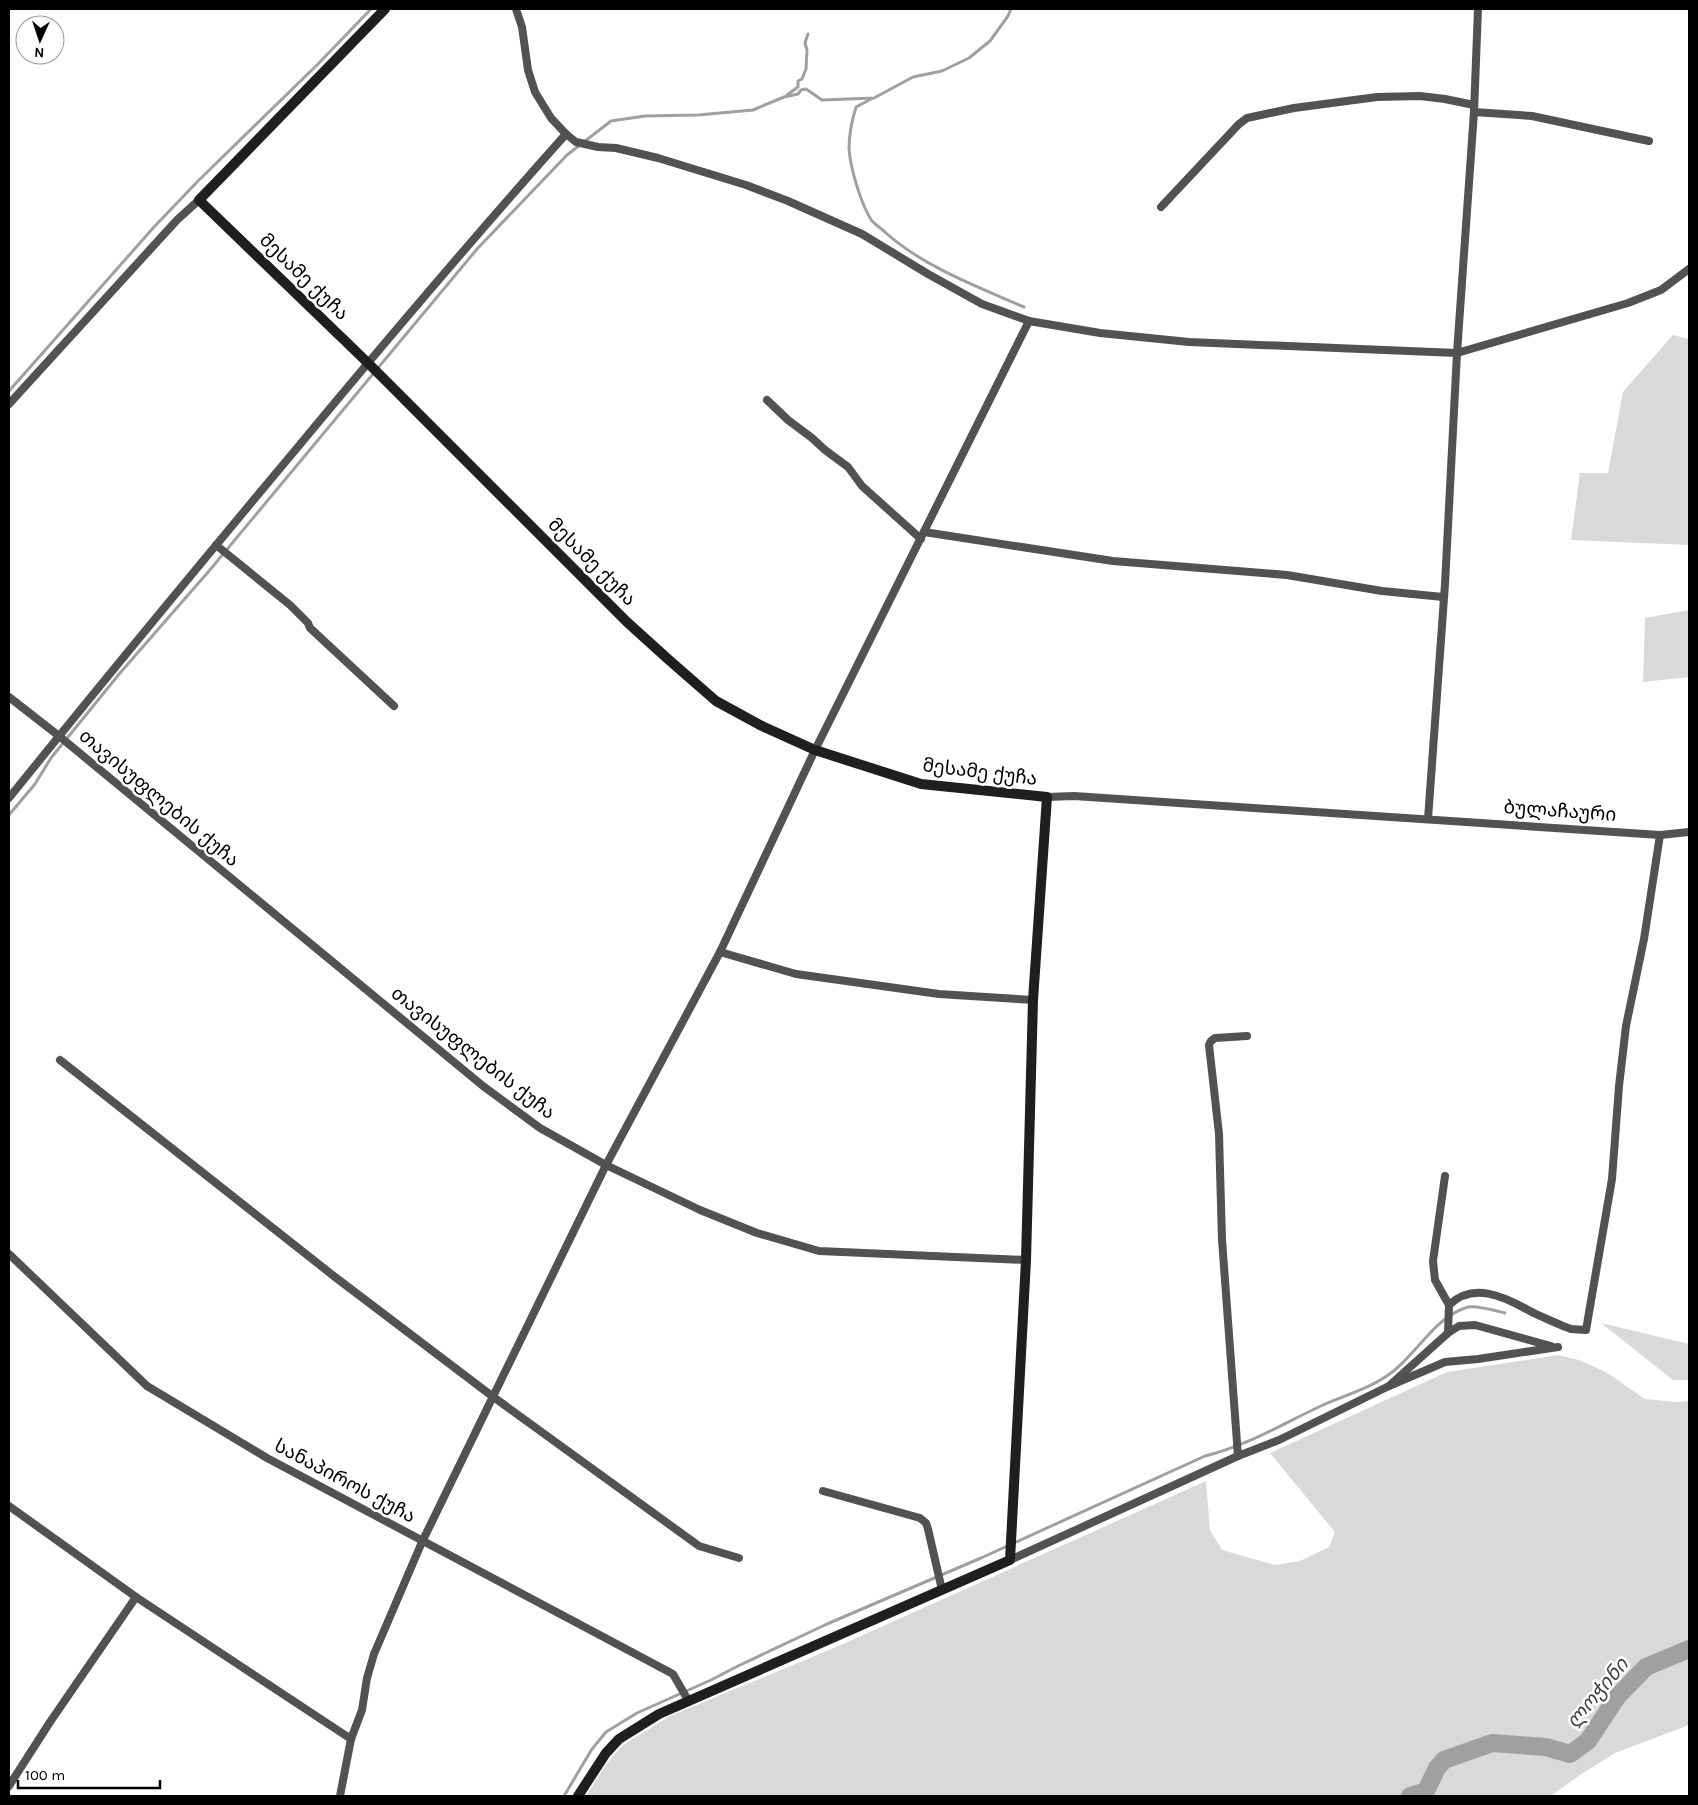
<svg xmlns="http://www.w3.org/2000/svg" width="1698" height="1805" font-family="Karla,'Noto Sans Georgian',sans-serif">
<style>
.green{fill:#d9d9d9}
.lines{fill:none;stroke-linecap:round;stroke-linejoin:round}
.stream{stroke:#a0a0a0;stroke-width:3}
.river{stroke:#a0a0a0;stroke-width:18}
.street{stroke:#525252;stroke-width:8}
.secondary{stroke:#1f1f1f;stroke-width:10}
.labels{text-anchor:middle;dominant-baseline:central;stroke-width:5;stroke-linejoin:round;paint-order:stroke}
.street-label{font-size:19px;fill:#000;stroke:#fff}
.water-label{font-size:20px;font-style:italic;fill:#414141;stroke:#fff}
</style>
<rect width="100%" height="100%" fill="#fff"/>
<g class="green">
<polygon points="1673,335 1689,339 1689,545 1571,540 1580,473 1608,473 1623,392"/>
<polygon points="1689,610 1689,677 1643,682 1645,618"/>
<polygon points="1601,1323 1689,1344 1689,1380 1673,1380"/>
<polygon points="1558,1355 1579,1360 1606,1372 1645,1399 1676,1402 1689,1401 1689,1725 1615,1753 1580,1775 1551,1796 586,1796 607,1763 623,1745 670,1716 834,1648 1206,1481 1210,1530 1222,1550 1275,1565 1300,1561 1329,1547 1335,1532 1270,1453 1447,1372"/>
</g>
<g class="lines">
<g class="stream">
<polyline points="787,95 798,87 798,81 802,79 806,69 807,50 805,43 808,34"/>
<path d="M871,99L856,107C852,120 849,134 849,148C850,167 861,205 872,221C876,225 882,229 886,233C924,267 978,287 1024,307"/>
<polyline points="9,391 154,227 198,181 318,64 371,9"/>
<polyline points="9,815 35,784 51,758 120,673 209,571 477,249 567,155 611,121 645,116 698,115 753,110 784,97 798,94 801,90 806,89 822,100 874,98 913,77 942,71 969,58 990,41 1008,16 1011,9"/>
<path d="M564,1796L592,1749L606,1732L637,1713L711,1680L738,1666L827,1624L981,1558L1205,1456C1247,1446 1284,1423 1323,1405C1346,1395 1371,1388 1391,1373C1418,1353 1434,1317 1468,1307C1476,1305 1497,1311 1505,1313"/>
</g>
<polyline class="river" points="1410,1796 1426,1791 1437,1768 1444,1760 1492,1743 1546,1747 1570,1754 1588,1741 1617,1697 1646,1667 1689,1649"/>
<g class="street">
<polyline points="516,9 522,27 528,70 535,92 551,118 566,134 576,142 598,147 616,148 658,158 746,185 788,201 862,234 928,274 982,304 1029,321 1100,333 1189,342 1457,353 1628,303 1661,290 1689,269"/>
<polyline points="1474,112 1532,116 1649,141"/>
<polyline points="1161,207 1239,124 1247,118 1294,108 1377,97 1420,96 1445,99 1474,105"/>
<polyline points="767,400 788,420 812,438 825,450 848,467 862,486 921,539"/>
<polyline points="9,404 177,220 199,200"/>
<polyline points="924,532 1113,561 1287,575 1382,591 1443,597"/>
<polyline points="216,545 290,605 308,623 310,628 394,706"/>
<polyline points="9,697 59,736 483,1086 540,1128 606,1165 700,1210 757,1233 819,1251 1026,1260"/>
<polyline points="1047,797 1074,796 1660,835 1689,832"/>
<path d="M9,798C104,680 200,564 297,448C385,342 474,237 566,134"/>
<polyline points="1428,819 1445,584 1457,353 1474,112 1478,9"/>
<polyline points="720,952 796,974 939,994 1033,1000"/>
<polyline points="60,1060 335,1277 492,1396 699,1546 739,1558"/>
<polyline points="1445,1176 1433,1261 1435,1280 1449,1305"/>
<polyline points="9,1254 147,1386 267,1458 673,1674 688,1700"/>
<polyline points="1448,1333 1459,1326 1475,1325 1551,1346"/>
<path d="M1389,1386L1448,1333L1449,1305C1473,1282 1503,1296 1528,1310C1539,1316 1552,1321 1563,1326L1571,1329L1586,1330L1612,1179L1619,1086L1626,1026L1644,939L1660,835"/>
<polyline points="1238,1456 1222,1240 1219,1134 1209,1045 1211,1041 1215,1038 1247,1036"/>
<polyline points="823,1491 920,1518 926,1523 928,1529 942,1590"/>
<polyline points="9,1506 136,1597 351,1739"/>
<polyline points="1010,1560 1238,1456 1279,1440 1389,1386 1445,1362 1478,1359 1558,1347"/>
<polyline points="9,1786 50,1722 136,1597"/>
<polyline points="340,1796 351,1739 362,1710 367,1678 374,1654 422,1542 606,1165 720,952 815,750 1029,321"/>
</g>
<polyline class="secondary" points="385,9 199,200 368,363 627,622 669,660 716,701 762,726 815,750 921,784 1047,797 1033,1000 1026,1260 1010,1560 659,1714 619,1739 606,1753 578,1796"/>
</g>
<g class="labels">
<g class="street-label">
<text transform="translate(304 277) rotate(44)">მესამე ქუჩა</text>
<text transform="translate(592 562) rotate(45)">მესამე ქუჩა</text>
<text transform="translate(980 772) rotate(7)">მესამე ქუჩა</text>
<text transform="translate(159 798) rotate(40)">თავისუფლების ქუჩა</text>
<text transform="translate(1560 811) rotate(4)">ბულაჩაური</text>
<text transform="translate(473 1053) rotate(38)">თავისუფლების ქუჩა</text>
<text transform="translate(345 1481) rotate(28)">სანაპიროს ქუჩა</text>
</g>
<g class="water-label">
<text transform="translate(1597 1693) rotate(-50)">ლოჭინი</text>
</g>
</g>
<rect width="1698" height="1805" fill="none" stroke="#000000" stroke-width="20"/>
<g transform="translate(40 40) rotate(183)"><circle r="24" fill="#ffffff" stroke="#999999"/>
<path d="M0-4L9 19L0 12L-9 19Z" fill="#000000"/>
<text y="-8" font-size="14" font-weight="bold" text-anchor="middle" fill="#000000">N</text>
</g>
<path d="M18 1780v8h142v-8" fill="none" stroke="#000000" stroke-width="2.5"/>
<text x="25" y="1780" font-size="15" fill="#000000" stroke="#ffffff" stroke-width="4" paint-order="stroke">100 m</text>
</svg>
